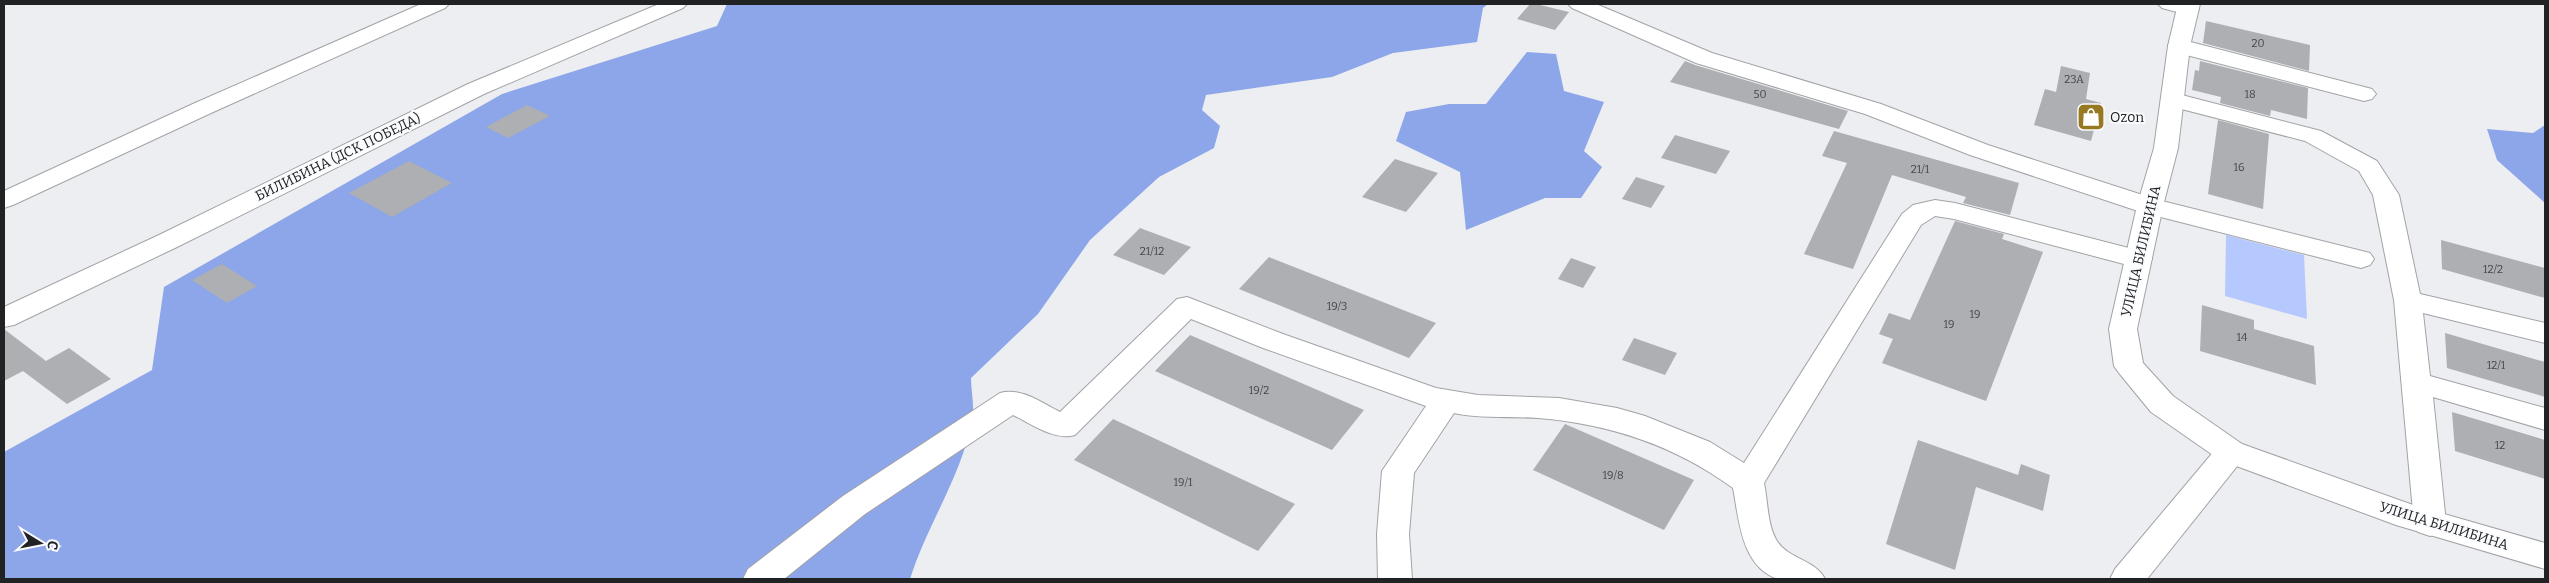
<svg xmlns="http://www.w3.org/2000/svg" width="2549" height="583" font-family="Bitter,serif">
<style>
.green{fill:#b5c9ff}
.forest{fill:#8da5e9}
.building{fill:#adafb2}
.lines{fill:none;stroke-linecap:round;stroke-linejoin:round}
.minor-casing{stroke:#a2a3a6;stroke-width:2}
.major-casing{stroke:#a2a3a6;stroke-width:2}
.minor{fill:#fff;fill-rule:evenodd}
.major{fill:#fff;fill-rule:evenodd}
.labels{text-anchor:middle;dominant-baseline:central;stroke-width:4;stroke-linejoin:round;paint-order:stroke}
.number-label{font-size:11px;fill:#444547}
.poi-label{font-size:14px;fill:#212223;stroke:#fafbfe;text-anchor:start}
.street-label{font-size:14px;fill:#212223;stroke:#fafbfe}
</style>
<rect width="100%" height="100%" fill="#eceef1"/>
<polygon class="green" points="2226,235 2304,255 2307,319 2225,296"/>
<g class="forest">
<path d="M727,4H1488L1483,8L1477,42L1393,53L1332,77L1206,95L1202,110L1220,126L1214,148L1159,177L1090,240L1038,314L971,378C971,391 975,408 972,421C961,477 927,525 910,579H4V452L152,370L164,287L502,94L717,26Z"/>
<polygon points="1527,52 1556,54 1564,91 1604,102 1584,151 1602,167 1581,198 1545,198 1466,230 1460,172 1396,141 1406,112 1449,104 1486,104"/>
<polygon points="2545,125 2545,203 2497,160 2487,129 2533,133"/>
</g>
<g class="building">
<polygon points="1530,4 1536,4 1569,12 1555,30 1517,19"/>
<polygon points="2206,21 2310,45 2309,71 2203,43"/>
<polygon points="1685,61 1695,65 1848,111 1839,129 1670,82"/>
<polygon points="2200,61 2308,88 2307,119 2271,110 2270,116 2220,103 2221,97 2192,90 2195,70 2199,71"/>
<polygon points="2061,66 2090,73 2086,99 2101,103 2091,141 2034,125 2045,89 2056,92"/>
<polygon points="527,105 550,116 508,138 486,127"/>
<polygon points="2218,120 2269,134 2263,209 2208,194"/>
<polygon points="1834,131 2019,183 2010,215 1963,203 1966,197 1892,175 1853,269 1804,254 1847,163 1822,156"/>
<polygon points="1675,135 1730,151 1716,174 1661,158"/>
<polygon points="1395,159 1438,173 1406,212 1362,197"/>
<polygon points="409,161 452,183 392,217 349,193"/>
<polygon points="1636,177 1665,186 1651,208 1622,199"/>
<polygon points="1955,221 2004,234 2002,239 2043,252 1986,401 1882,363 1893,339 1879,334 1889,313 1910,320"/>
<polygon points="1140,228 1191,247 1164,275 1113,255"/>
<polygon points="2441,240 2545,268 2545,298 2442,269"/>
<polygon points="1269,257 1436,323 1409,358 1239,289"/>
<polygon points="1571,258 1596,267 1583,288 1558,279"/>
<polygon points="222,264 257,286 227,303 192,280"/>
<polygon points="2202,305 2254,320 2254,329 2314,346 2316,385 2200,351"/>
<polygon points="4,329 46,361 69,348 111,379 67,404 23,371 4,381"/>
<polygon points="2445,333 2545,362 2545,397 2447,368"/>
<polygon points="1190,335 1364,410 1332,450 1155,371"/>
<polygon points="1634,338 1677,353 1665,375 1622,360"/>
<polygon points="2452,412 2545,440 2545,479 2455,451"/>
<polygon points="1113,419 1295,504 1258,551 1074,460"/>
<polygon points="1565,424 1694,480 1664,530 1533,470"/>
<polygon points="1918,440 2018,475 2021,464 2050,475 2043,511 1976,487 1955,570 1886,544"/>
</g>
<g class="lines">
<defs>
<g id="minor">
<polygon points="421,4 449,4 445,8 211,113 13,205 4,208 4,191 195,103"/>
<polygon points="659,4 687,4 683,8 484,94 177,247 14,325 4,327 4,307 159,235 468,84"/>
<polygon points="1568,4 1596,4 1712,53 1881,104 1988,145 2158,200 2370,253 2374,259 2370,265 2361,268 2141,212 1970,155 1865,114 1696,63 1572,8"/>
<polygon points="2158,4 2193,4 2199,9 2195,13 2188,15 2162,8"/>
<polygon points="2179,39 2372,89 2376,94 2372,99 2364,101 2171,51 2168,46 2171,41"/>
<polygon points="2174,93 2321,131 2377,161 2399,195 2420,294 2545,323 2545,343 2423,313 2430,376 2545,408 2545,430 2433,397 2446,523 2442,532 2430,536 2418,532 2414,523 2394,300 2373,195 2359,171 2305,141 2166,105 2162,100 2166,95"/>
<path d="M1935,200L1955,203L2148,253L2152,259L2148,265L2139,268L1954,219L1935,216L1921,225L1764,483C1768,501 1767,525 1777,541C1788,559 1816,560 1825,579C1813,579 1788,583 1778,579C1741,567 1739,519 1733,488C1674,445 1610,424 1538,418C1510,416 1481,419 1454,413L1414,473L1409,534L1412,579H1378L1377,534L1382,471L1426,406L1263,348L1191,319L1075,435C1054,441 1032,424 1013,415L865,514L784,579H743L748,569L843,496L1000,393C1021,387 1042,403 1060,412L1177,299L1187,297L1283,334L1436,388L1478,395L1559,398L1617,408L1645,416L1710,442L1744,463L1902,214L1913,205Z"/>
<polygon points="2231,440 2242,444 2247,452 2242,460 2147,579 2110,579 2115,569 2220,444"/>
</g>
<polygon id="major" points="2178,4 2200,4 2190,46 2178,148 2163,206 2137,329 2143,363 2173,396 2242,444 2413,505 2545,543 2545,569 2396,525 2220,460 2151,412 2119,373 2114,366 2109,329 2137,206 2154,148 2168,46"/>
</defs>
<use href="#minor" class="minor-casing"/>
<use href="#major" class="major-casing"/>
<use href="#minor" class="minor"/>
<use href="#major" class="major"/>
</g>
<defs>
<symbol id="shop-square" viewBox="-11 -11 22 22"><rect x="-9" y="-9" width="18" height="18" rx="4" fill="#977921" stroke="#fafbfe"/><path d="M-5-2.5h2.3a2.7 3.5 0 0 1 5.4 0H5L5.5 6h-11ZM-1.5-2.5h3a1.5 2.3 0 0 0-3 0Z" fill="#fff"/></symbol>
</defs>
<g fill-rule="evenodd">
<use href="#shop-square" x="2075" y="101" width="32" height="32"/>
</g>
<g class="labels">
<g class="number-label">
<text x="2258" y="43">20</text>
<text x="2074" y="79">23А</text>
<text x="1760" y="94">50</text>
<text x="2250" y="94">18</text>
<text x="2239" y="167">16</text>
<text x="1920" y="169">21/1</text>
<text x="1152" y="251">21/12</text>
<text x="2493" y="269">12/2</text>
<text x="1337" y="306">19/3</text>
<text x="1975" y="314">19</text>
<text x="1949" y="324">19</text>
<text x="2242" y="337">14</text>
<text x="2496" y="365">12/1</text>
<text x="1259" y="390">19/2</text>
<text x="2500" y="445">12</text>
<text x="1613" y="475">19/8</text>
<text x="1183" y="482">19/1</text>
</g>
<g class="poi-label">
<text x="2110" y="117">Ozon</text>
</g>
<g class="street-label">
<text transform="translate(338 157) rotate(-26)">БИЛИБИНА (ДСК ПОБЕДА)</text>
<text transform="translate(2141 251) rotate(-77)">УЛИЦА БИЛИБИНА</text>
<text transform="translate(2444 526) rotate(17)">УЛИЦА БИЛИБИНА</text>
</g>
</g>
<rect width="2549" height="583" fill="none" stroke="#212223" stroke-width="10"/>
<g transform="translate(40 543) rotate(100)" stroke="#fafbfe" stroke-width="4" paint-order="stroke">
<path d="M0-4L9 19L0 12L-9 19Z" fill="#212223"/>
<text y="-8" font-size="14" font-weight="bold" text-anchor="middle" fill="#212223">С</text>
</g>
</svg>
